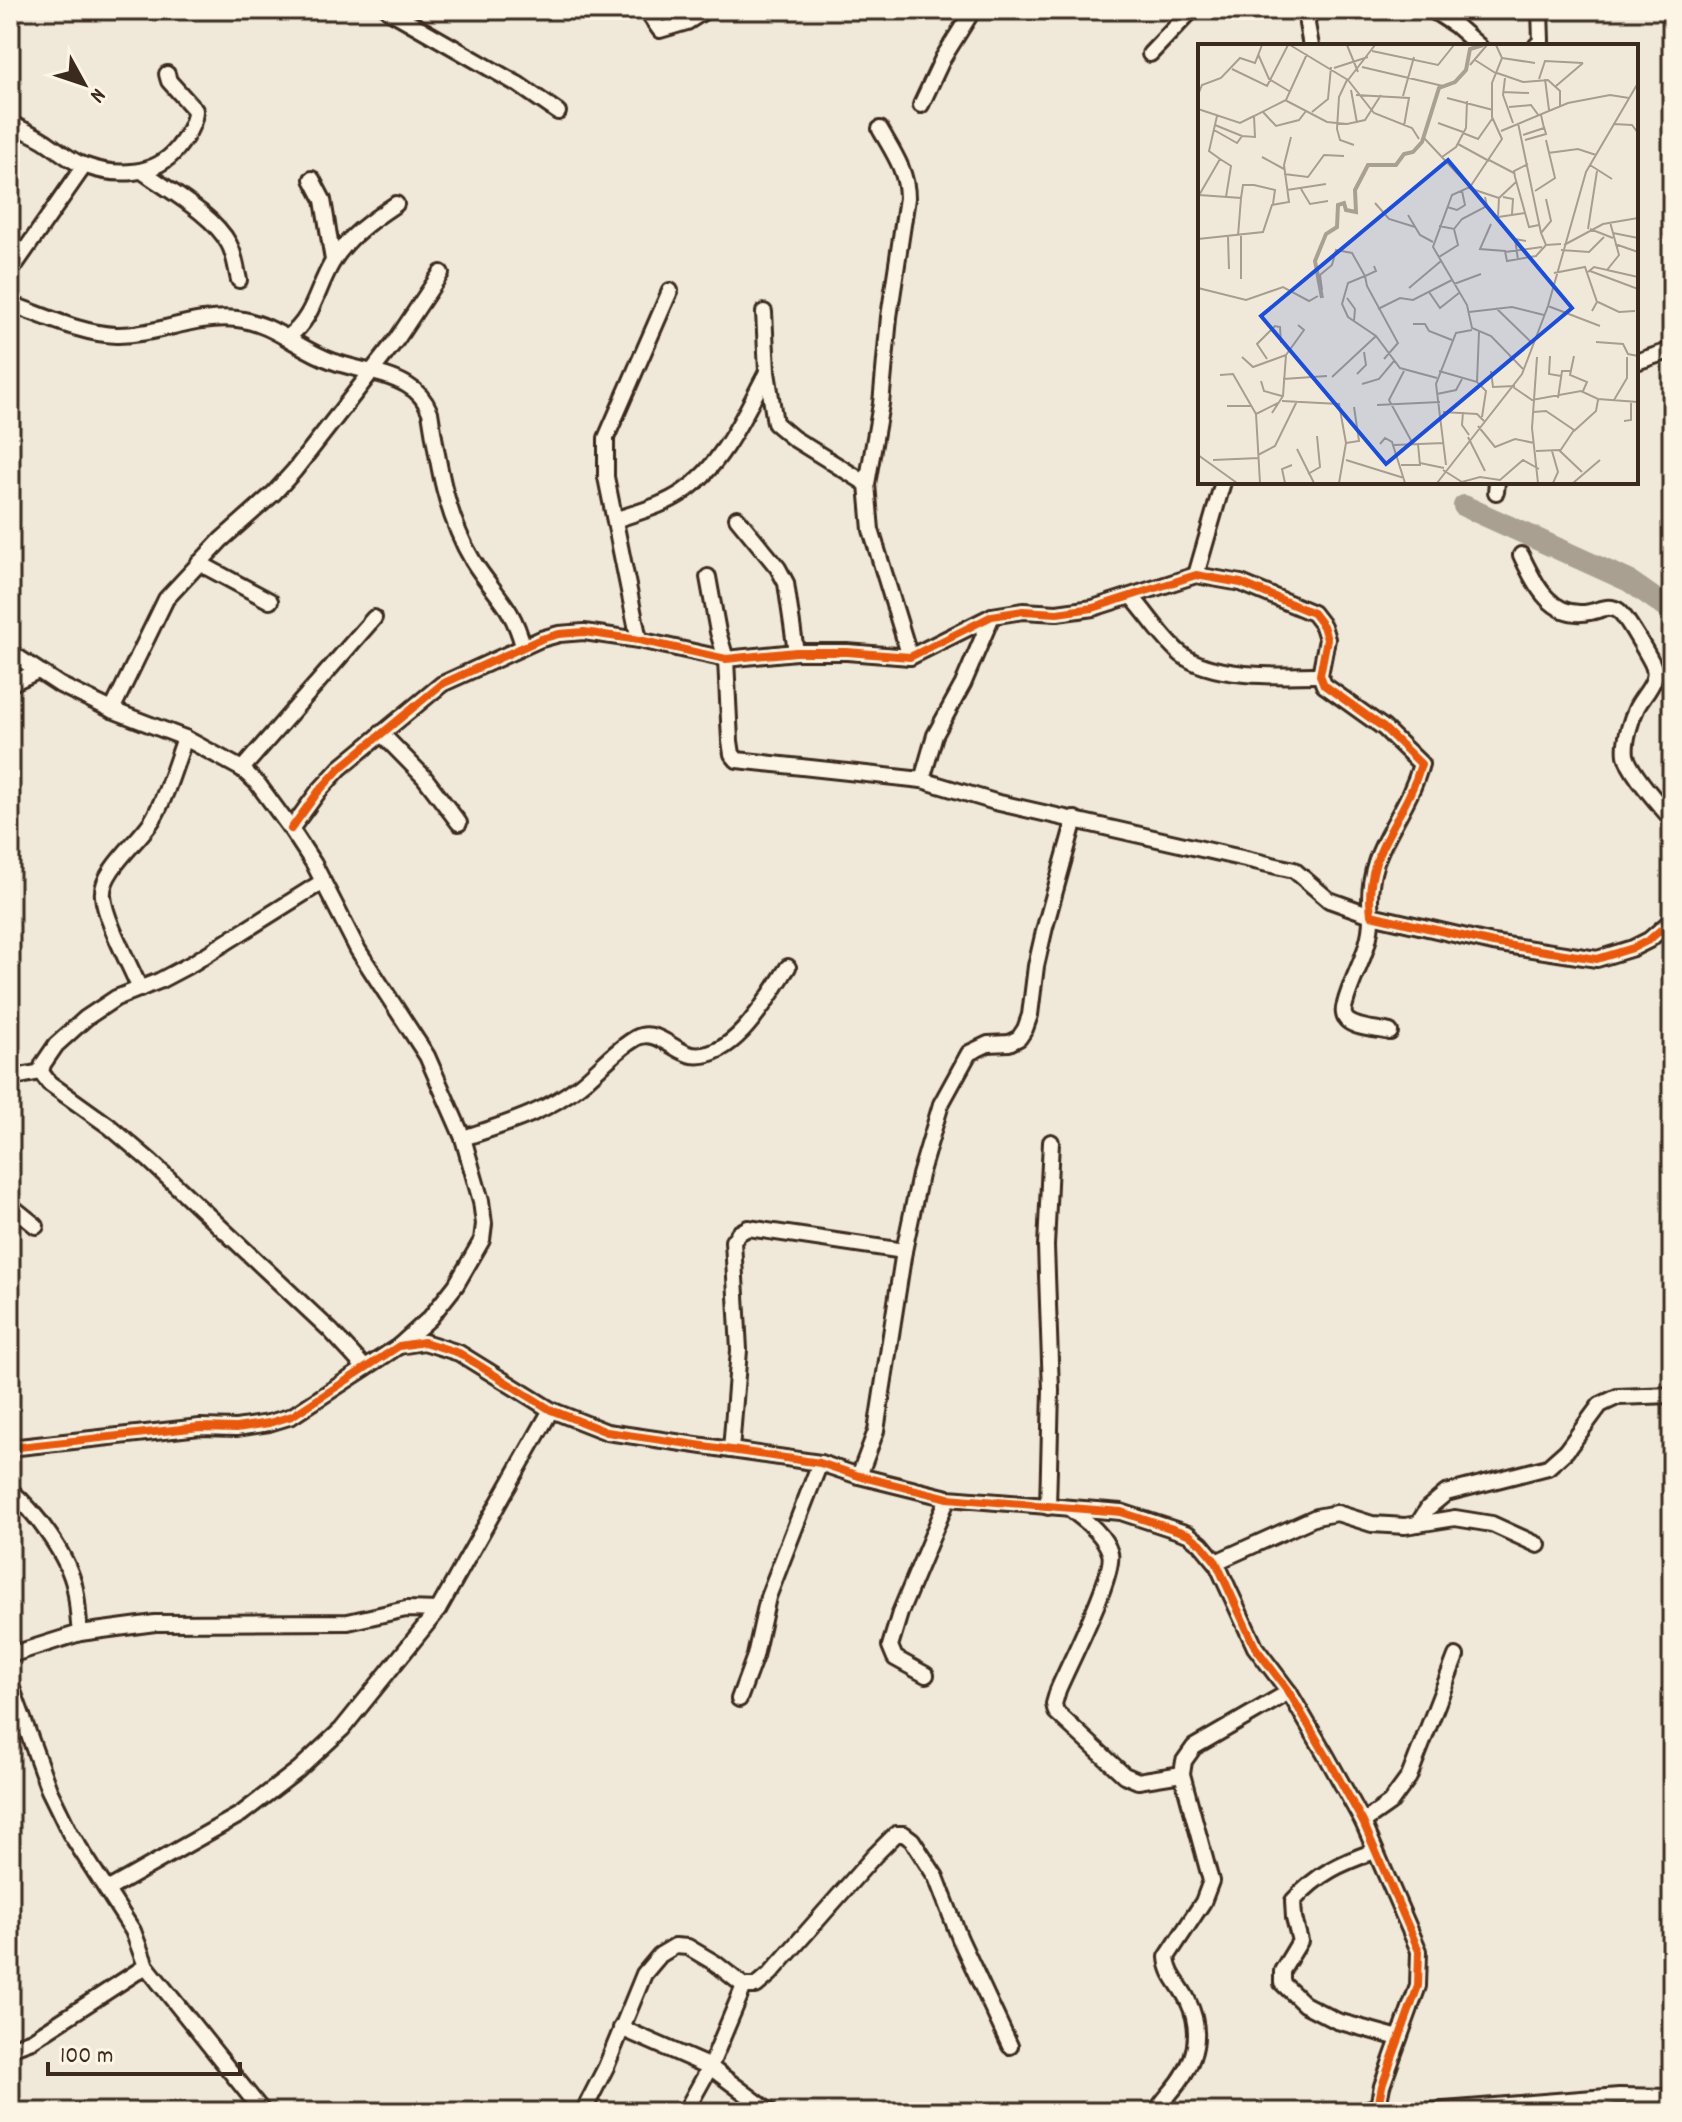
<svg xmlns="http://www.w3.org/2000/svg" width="1682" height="2122" font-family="Dekko,sans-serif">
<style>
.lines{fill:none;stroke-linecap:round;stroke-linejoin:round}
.river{stroke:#aaa091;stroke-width:22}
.minor-casing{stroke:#3b2a1e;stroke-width:20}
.minor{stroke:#fcf5e5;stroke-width:14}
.cycleway-casing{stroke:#fcf5e5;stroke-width:13}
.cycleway{stroke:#e8590c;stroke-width:8}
.inset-river{fill:none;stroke:#aaa091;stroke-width:4}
.inset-road{fill:none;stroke:#a89d8e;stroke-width:2}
.view{fill:#1d4ed8;fill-opacity:0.15;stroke:#1d4ed8;stroke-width:4}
.inset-edge{fill:none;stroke:#3b2a1e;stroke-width:4}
</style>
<rect width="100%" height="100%" fill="#f0e9d9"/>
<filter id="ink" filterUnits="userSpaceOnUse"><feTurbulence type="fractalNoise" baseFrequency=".0125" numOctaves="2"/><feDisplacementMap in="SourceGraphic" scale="16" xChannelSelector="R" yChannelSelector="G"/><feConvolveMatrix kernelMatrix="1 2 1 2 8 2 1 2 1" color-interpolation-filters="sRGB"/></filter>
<g filter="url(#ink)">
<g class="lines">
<polyline class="river" points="1464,506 1629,581 1672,611"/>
<defs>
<g id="minor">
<polyline points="388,10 519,85 558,112"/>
<polyline points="646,10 660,30 687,22 706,10"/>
<polyline points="1309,10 1307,24 1311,46"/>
<polyline points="1432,10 1455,25 1479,46"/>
<polyline points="1536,46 1541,41 1540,10"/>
<polyline points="1150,54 1192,10"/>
<polyline points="921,105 943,58 973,10"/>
<path d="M10,123C21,129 33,134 43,140C56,148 71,162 86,166C117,177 155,176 177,149C185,139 195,123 195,110L169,81L167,74"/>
<path d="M880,129C893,152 907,171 907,198L889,317L881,404L867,484L871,530L910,657"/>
<path d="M142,171C168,190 214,215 229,244C235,255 236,268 239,280"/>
<polyline points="312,179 323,200 333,260"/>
<polyline points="10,272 84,166"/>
<path d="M10,304C43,315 81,334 116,335C156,336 195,314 237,319C273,323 298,349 332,361C356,370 385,372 407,385C419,392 425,400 430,412C438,464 446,516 473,561C495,596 512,604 523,646"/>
<polyline points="764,312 767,372 775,423 793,438 867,484"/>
<path d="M288,337C314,318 316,290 332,263C346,238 372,220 396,204"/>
<polyline points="1636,362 1672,350"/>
<polyline points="1496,492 1497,482"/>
<polyline points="737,518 778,568 786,583 796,652"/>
<path d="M615,520C637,512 663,506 683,492C723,465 745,413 767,372"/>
<path d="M1521,555C1535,584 1551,620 1590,612C1601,610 1609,604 1619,611C1625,615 1648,655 1652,663C1661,680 1645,692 1637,707C1631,719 1624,741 1626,755C1629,772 1660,805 1672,820"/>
<polyline points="199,563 270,601"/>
<polyline points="1196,575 1223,482"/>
<path d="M708,577L718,632L726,659L730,741L732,754L737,760L922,780L995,802L1294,870L1329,900L1371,915C1372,949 1353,973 1345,1004C1343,1010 1343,1017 1348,1021C1358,1029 1379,1029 1390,1032"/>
<path d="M1132,597C1148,615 1163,639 1181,654C1211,679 1283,676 1320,675"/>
<polyline points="639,640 606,477 606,438 670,291"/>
<polyline points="10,652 60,685 112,710 185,738 242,769 258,784 291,829 314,864 358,950 427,1056 463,1138 481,1201 484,1224 482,1240 456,1285 430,1318 399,1346"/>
<polyline points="10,684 36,672"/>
<polyline points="112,710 166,599 221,540 274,493 294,471 397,339 441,273"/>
<polyline points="381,733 424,777 459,823"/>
<polyline points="242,769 374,618"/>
<polyline points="922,780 935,735 963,684 992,616"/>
<path d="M291,829L318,792L340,768L442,684L541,639L559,634L584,632L639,640L726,659L796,652H847L910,657L992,616L1023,611L1057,613L1093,608L1196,575L1241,583L1313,613L1323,626L1327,639L1320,675L1324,685L1384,728L1421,764C1405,822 1363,850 1371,915L1493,943L1597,959L1633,948L1649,940L1672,920"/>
<polyline points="322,882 193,963 159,981 116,998 86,1018 56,1045 43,1064 41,1072 49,1083 109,1126 149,1160 331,1331 365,1368"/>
<path d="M140,989C130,965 105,920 103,896C100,871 140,841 153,819C167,795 175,765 185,738"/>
<polyline points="10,1078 41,1072"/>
<path d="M463,1138C505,1124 545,1113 580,1085C599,1070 615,1050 636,1038C656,1027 674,1052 692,1055C734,1061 769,996 788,967"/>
<polyline points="10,1205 36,1226"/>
<polyline points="10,1448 200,1427 236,1428 269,1423 292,1416 399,1346 424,1342 459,1353 551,1410 607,1432 820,1463 859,1476 948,1498 1121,1512 1188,1534 1201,1544 1216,1562 1255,1647 1289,1692 1327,1757 1363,1822 1419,1951 1418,1986 1382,2086 1377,2112"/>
<polyline points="731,1450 739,1350 733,1241 739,1233 748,1228 904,1251"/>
<polyline points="859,1476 876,1431 904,1251 920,1175 941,1104 969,1053 988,1044 1009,1043 1019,1038 1025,1029 1030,1015 1036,966 1045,927 1075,819"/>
<path d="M10,1490C35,1511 69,1557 75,1589C78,1603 78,1619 80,1633"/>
<polyline points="1048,1507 1051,1390 1046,1246 1051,1142"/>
<path d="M1069,1508C1084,1520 1104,1533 1110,1553C1116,1573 1069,1664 1058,1690L1054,1704L1056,1712L1124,1775L1138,1781L1182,1774"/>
<polyline points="1418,1524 1428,1508 1446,1493 1548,1467 1566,1451 1600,1405 1617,1397 1672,1395"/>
<polyline points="1216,1562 1316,1517 1337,1513 1372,1524 1405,1526 1455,1518 1492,1524 1538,1545"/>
<polyline points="10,1655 80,1633 155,1623 348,1622 406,1609 438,1610"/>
<polyline points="926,1675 895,1658 890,1646 900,1613 948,1498"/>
<polyline points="10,1683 49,1790 70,1833 133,1931 146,1966 263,2112"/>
<polyline points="739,1699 755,1656 768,1597 820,1463"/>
<polyline points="1363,1822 1390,1803 1409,1777 1456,1656"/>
<path d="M1375,1851C1341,1863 1318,1873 1293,1901L1294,1918L1300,1941L1282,1971V1983L1304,2004L1337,2021L1399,2038"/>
<polyline points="107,1890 241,1814 298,1770 342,1729 438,1610 551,1410"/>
<polyline points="621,2028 710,2067 770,2112"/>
<polyline points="10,2048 32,2040 146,1966"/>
<polyline points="583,2112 606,2067 644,1974 660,1955 675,1946 688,1947 715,1963 744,1986 756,1986 770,1974 874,1856 896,1834 904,1834 912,1840 936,1877 960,1939 1010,2046"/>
<polyline points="685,2112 710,2067 744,1986"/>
<path d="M1156,2112C1162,2101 1171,2093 1179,2082C1197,2057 1202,2030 1188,2001C1181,1985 1168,1976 1167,1957L1203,1902L1211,1881L1182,1774L1184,1761L1194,1747L1289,1692"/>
<polyline points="1357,2112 1378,2106"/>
<polyline points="1419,2112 1619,2096 1672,2097"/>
</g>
</defs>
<use href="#minor" class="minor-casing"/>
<use href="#minor" class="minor"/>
<defs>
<g id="cycleway">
<path d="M291,829L318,792L340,768L442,684L541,639L559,634L584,632L639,640L726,659L796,652H847L910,657L992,616L1023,611L1057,613L1093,608L1196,575L1241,583L1313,613L1323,626L1327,639L1320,675L1324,685L1384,728L1421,764C1405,822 1363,850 1371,915L1493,943L1597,959L1633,948L1649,940L1672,920"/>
<polyline points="10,1448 200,1427 236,1428 269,1423 292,1416 399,1346 424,1342 459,1353 551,1410 607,1432 820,1463 859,1476 948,1498 1121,1512 1188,1534 1201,1544 1216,1562 1255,1647 1289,1692 1327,1757 1363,1822 1419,1951 1418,1986 1382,2086 1377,2112"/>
</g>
</defs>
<use href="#cycleway" class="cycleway-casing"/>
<use href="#cycleway" class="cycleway"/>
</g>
</g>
<g transform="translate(1198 44)">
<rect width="440" height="440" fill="#f0e9d9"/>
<path class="inset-river" d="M124,254L117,217L128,190L139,183L140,161L146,159L148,166L158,168L157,146L170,121H198L206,110L215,108L224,98L241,44L257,38L268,26L272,5L285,1"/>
<path class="inset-road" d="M92,1L150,36L177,1M149,1L160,28M298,1L304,14L294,39V73L304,95L272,143L254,151L235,203L269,261L274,284L293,292L325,325M174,7L240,21L256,1M60,10L71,35L91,47M304,14L337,19M277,16L299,30M272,21L289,1M164,23L245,42M136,24L170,13M34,25L69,42L90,1M299,29L325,38L350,36L362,47V62M307,34L305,51L315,79M341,35L347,17L385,19M347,35L351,66M149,36L141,53L139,85L142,96L156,101M150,36L176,69L214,84L221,95M358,42L385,19M153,46L159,79M305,48L331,49M0,51L4,41L23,34L42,14L57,19L64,1M158,51L211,54L206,82M205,52L216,13M249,54L295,66M87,56L129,78L149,80L167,76L183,51M311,63L333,61L341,72M0,65L42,79L56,72M65,68L78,82L101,76L108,67M114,68L130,55L133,23M240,79L265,88M320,79L343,189L348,201L363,200M415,80L434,81L440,89M17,81L44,92M16,86L39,99L44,92L57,93L56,72L88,56L109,10M303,87L370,59L412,51L431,54M265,89L280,95L294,75M325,91L346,84L343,71M226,94L272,143M327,96L348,90L346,83M260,100L291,117M350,109L380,105L398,111M64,113L86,125M244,113L258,103L268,84L269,57M22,115L33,122L28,153M291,116L316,129M330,120L316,127L317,133L331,183L341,181M392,121L414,135M86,130L110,133L126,111L146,112M271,144L301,154L318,138M103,145L112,160L130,157M89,146L128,140M337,147L357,134L348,96M1,151L43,154L40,192M0,153L22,115L11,107L19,72M305,153L315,155L314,170M43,154L45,141H56L77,146L75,160M301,154L300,173L327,169M177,159L191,175L217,183M249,163L259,166L267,161L264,147M210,171L222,191L235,198M293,180L282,205L307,207L309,217L338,212L348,201M241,182L256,185L264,175L289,162L287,153M390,185L399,127M392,185L415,194M343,189L353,177L348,155M415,189L440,194M30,192L31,225M43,192V235M0,195L65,188L74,161L91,158L86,121L93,93M417,200L440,208M366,201L405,180L440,174M363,206L391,208L406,193M307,208L344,203M241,213L260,201L256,185M320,216L317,195L328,197M176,222L178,227L167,232L169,242L200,299L186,315M409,226L440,233M392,227L440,245M390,228L396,223L409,226L421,211L412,178M356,229L387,223L399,258L394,267M256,240L283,230M0,244L48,256L85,243L111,257L120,252M211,244L243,217M124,246L122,231L134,221L138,206L154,209L167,232L150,239L144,260L150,273L178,292L202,324L239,334M231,248L242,264L261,249M149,254L157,265L156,277M400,258L421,268L437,267M350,262L402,282M298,264L333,298M180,265L202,254L215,256L254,236M271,268L314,263L346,271M215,280H227L231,287L254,296M398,298L425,300L430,310L440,312M352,312L351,330L363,332M376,312L372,331L389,338L385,347M44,313L55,323L88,311M339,313L334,384L340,439M69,315L59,300L77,282L82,283L83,299M206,327L191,356L215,400M241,327L279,338L281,288M293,327L295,343L317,342M159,330L168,321L166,308M22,331L35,330L58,370L62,439M134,333L178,292M85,335L129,332M63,337L66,347L84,352M279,338L288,347L284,373M164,340L181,335L196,317M315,343L334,356L383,347L400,355L440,358M239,350L258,346L264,335M360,354L364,327H372M416,356L429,334V313M84,357L141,360L148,399L141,439M179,361L242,358M29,362H54M245,368L279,370L286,377M265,368L264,381L271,391M335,368L348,367L376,386L362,407L384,428M74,369L85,352L88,311L106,286L100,281M58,370L80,359M426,377L433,376V359M280,382L297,403L317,395L336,399M376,387L398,367L400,356M270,393L287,427M148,399L161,397L156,363M182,400L187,394L194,398L207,439M196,401L246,399M99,405L116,439M338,407L362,406M354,407L360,428L355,439M0,411L39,439M60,411L77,402L99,357M15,416L61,414M148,416L206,434M222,419L246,424M203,421H222L220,400M248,421L238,340L258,289L274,286M245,426L264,438L282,433L302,436L325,416L341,425M110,430L122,423L119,392M87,439L84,425L94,421M239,439L324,330L350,262L388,128L440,39M375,439L402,416"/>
<path class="view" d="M250,116L374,264L188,420L63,272Z"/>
<rect width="440" height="440" class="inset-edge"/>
</g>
<rect width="1682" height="2122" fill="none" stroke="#fcf5e5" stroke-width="40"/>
<rect x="20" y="20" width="1642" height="2082" fill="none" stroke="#3b2a1e" stroke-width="3" filter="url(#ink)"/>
<g transform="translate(84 84) rotate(130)" stroke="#fcf5e5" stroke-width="6" paint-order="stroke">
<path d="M0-6L14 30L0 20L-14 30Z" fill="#3b2a1e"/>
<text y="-12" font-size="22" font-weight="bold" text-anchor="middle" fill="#3b2a1e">N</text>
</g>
<path d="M48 2062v12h192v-12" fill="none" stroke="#3b2a1e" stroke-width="4"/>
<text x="60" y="2062" font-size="24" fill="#3b2a1e" stroke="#fcf5e5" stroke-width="6" paint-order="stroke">100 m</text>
</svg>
